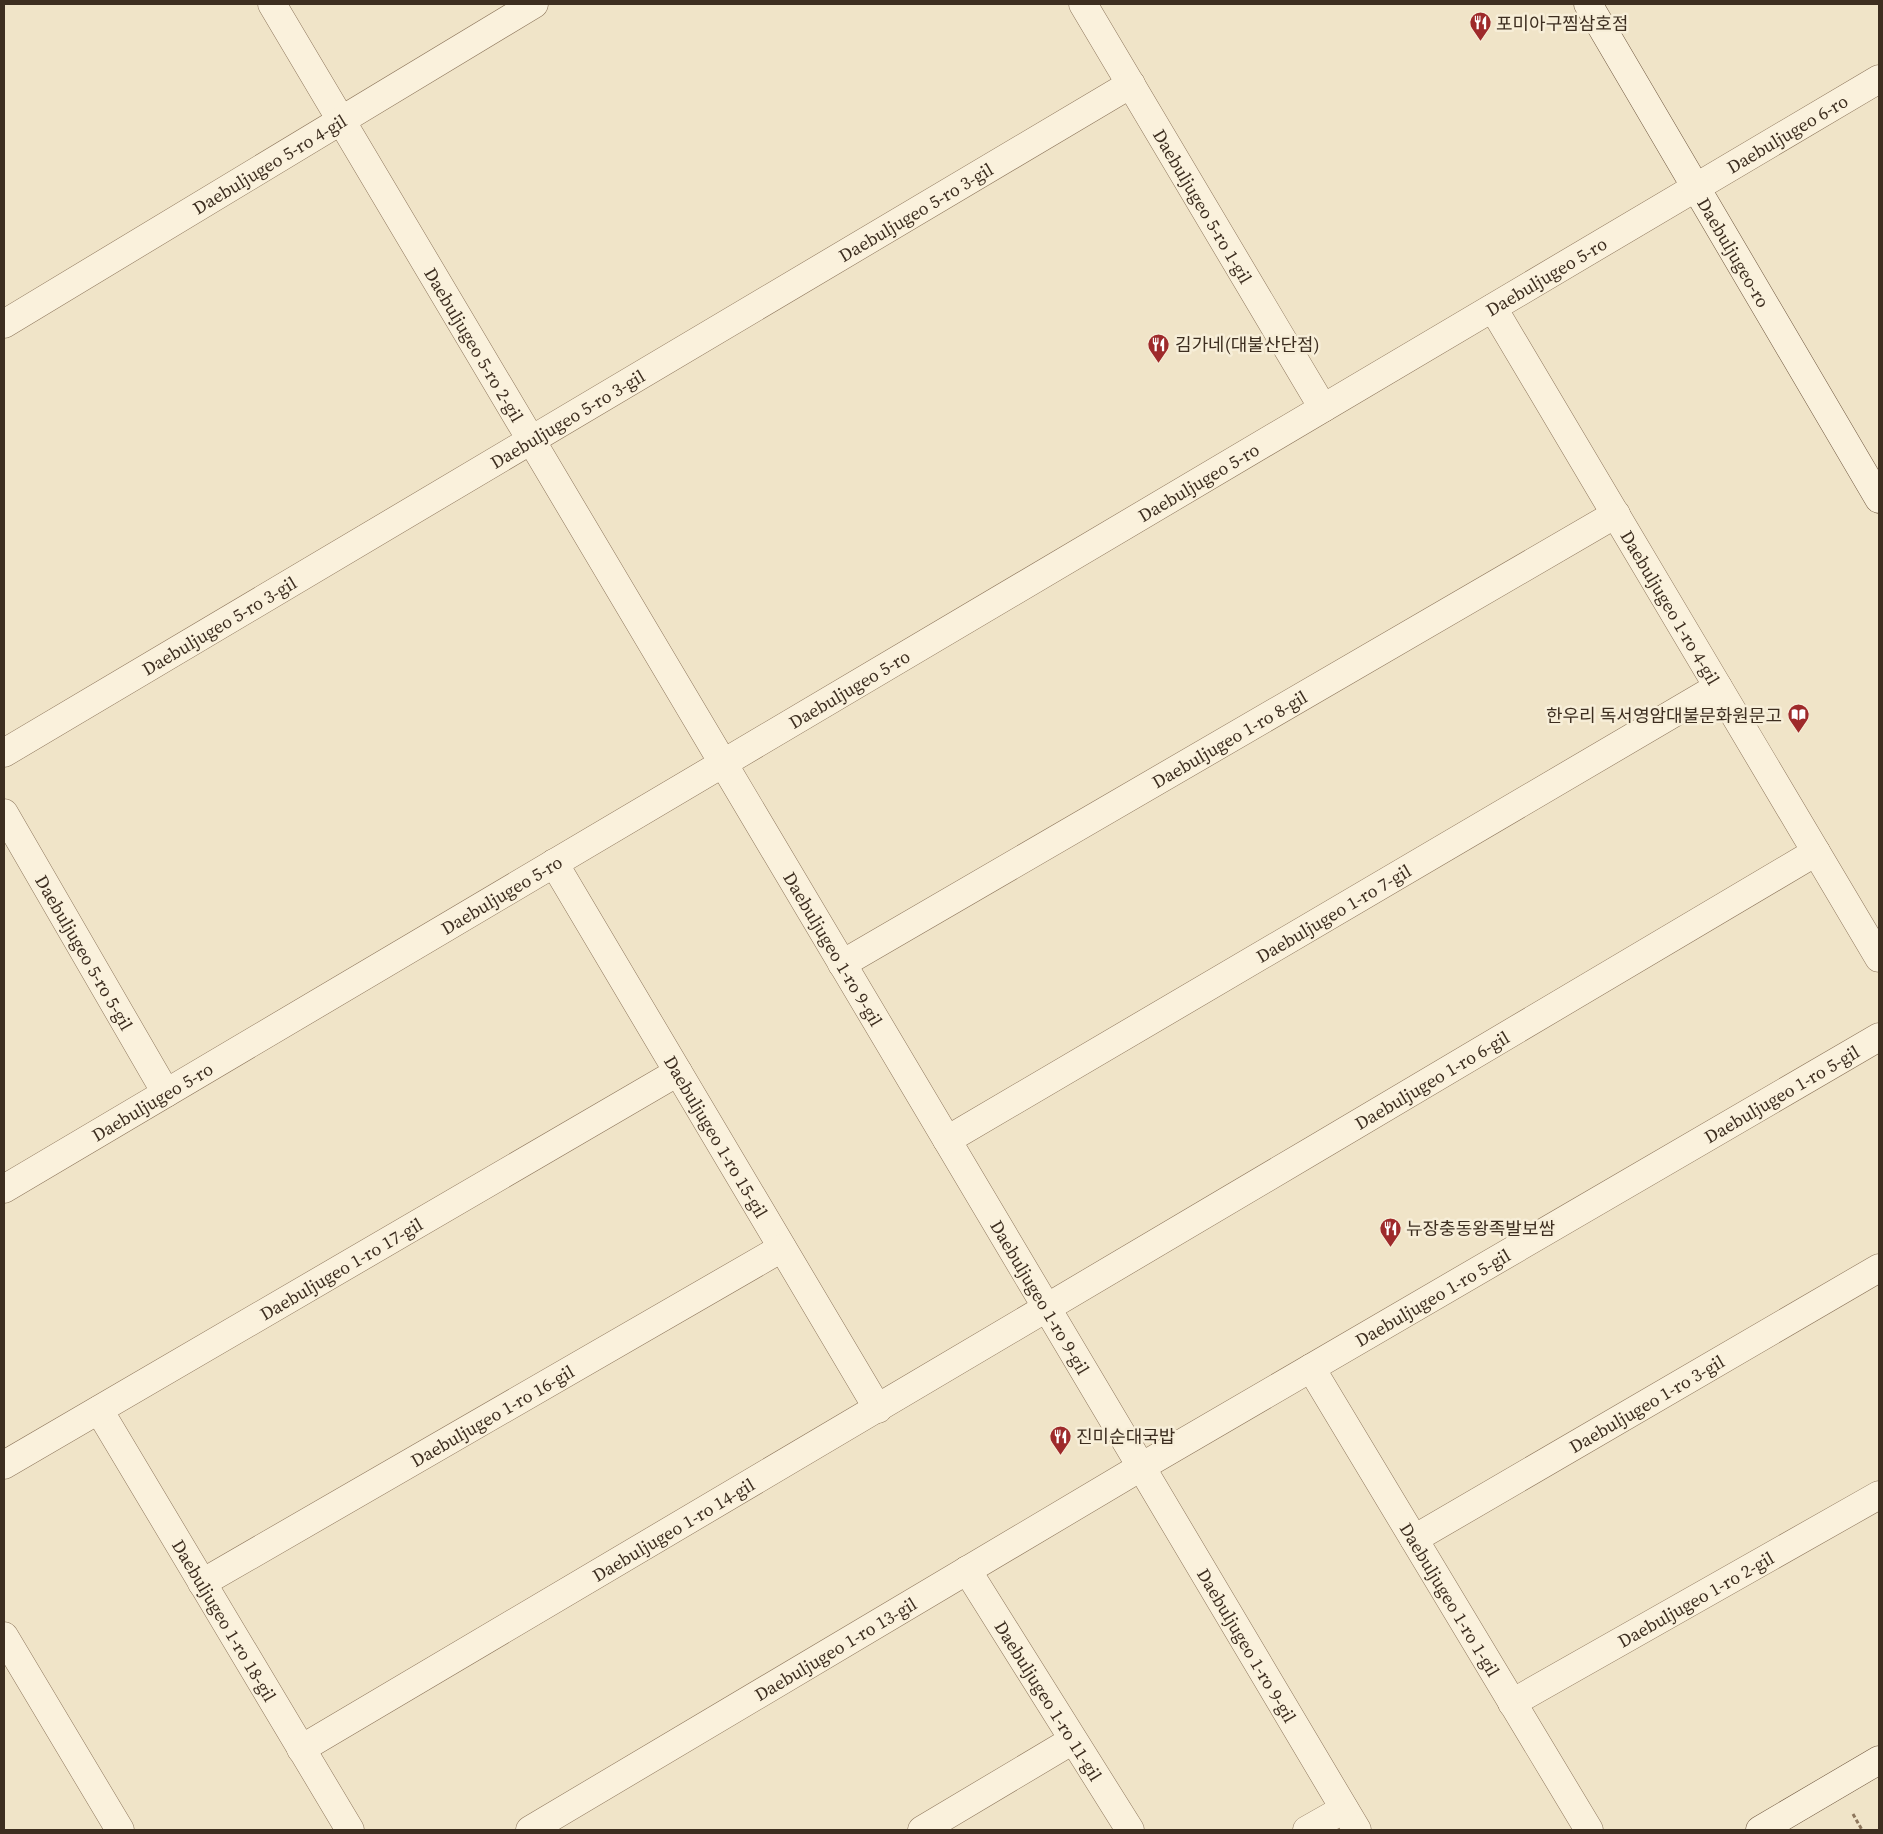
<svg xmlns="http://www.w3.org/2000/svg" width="1883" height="1834" font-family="'Source Serif 4','Noto Sans KR',serif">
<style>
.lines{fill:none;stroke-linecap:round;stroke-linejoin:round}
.street-casing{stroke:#8d765c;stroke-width:29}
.secondary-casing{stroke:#6f573f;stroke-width:29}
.path{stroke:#8d765c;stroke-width:3;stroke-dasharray:4 2.5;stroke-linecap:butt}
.street{stroke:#faf1dc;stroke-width:28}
.secondary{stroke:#faf1dc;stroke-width:28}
.labels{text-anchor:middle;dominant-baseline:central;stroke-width:5;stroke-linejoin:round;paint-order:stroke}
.poi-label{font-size:18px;fill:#3d2e20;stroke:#f7eed8;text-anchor:start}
.street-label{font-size:18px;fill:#3d2e20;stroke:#f7eed8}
</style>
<rect width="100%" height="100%" fill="#f0e4c8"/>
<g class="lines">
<defs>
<g id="street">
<path id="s1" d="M272,4L1357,1830"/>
<path id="s2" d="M1083,4L1323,408"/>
<path id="s3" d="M1493,308L1879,958"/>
<path id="s4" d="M4,324L534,4"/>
<path id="s5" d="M4,753L1131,84"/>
<path id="s6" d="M4,813L166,1093"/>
<path id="s7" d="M554,863L878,1409"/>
<path id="s8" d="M842,964L1616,514"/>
<path id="s9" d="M947,1140L1718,687"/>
<path id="s10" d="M4,1189L1879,79"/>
<path id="s11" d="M1311,1368L1589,1830"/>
<path id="s12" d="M99,1410L350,1830"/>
<path id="s13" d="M4,1465L678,1072"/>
<path id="s14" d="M1414,1539L1879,1268"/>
<path id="s15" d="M967,1570L1130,1830"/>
<path id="s16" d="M202,1583L782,1248"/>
<polyline points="4,1636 120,1830"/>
<path id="s17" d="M1512,1703L1879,1495"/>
<path id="s18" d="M301,1749C807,1451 1311,1151 1816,852"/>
<path id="s19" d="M530,1830L1141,1467L1879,1037"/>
<polyline points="922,1830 1073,1740"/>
<polyline points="1307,1830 1344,1809"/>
</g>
<g id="secondary">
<path id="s20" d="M1588,4L1879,499"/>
<polyline points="1760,1830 1879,1760"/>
</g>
</defs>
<use href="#street" class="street-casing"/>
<use href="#secondary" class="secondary-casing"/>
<polyline class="path" points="1853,1814 1862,1830"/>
<use href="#street" class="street"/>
<use href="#secondary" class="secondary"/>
</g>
<defs>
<symbol id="restaurant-pin" viewBox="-11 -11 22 30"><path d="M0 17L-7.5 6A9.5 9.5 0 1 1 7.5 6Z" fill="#9e2a2b" stroke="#f7eed8"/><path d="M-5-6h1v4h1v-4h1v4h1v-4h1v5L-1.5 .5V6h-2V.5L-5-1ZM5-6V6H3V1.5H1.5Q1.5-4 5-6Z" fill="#fff"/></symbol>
<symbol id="library-pin" viewBox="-11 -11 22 30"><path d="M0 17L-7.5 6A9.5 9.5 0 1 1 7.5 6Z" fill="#9e2a2b" stroke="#f7eed8"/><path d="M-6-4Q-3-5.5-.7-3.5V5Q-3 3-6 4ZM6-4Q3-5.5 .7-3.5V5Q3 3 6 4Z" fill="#fff"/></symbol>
</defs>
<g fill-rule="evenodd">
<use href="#restaurant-pin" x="1468" y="10" width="25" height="34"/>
<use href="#restaurant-pin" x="1146" y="332" width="25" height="34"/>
<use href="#library-pin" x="1786" y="702" width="25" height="34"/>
<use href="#restaurant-pin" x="1378" y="1216" width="25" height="34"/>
<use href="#restaurant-pin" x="1048" y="1424" width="25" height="34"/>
</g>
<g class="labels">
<g class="poi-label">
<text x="1496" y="23">포미아구찜삼호점</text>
<text x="1175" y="344">김가네(대불산단점)</text>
<text x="1782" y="715" text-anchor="end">한우리 독서영암대불문화원문고</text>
<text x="1406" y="1228">뉴장충동왕족발보쌈</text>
<text x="1076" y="1436">진미순대국밥</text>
</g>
<g class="street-label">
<text stroke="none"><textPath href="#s10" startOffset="2072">Daebuljugeo 6-ro</textPath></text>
<text stroke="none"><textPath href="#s4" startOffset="310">Daebuljugeo 5-ro 4-gil</textPath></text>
<text stroke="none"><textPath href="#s2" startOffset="235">Daebuljugeo 5-ro 1-gil</textPath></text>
<text stroke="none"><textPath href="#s5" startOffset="1060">Daebuljugeo 5-ro 3-gil</textPath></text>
<text stroke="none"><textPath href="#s20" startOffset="288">Daebuljugeo-ro</textPath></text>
<text stroke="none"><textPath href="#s10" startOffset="1792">Daebuljugeo 5-ro</textPath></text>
<text stroke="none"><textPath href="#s1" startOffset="396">Daebuljugeo 5-ro 2-gil</textPath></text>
<text stroke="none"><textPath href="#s5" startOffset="655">Daebuljugeo 5-ro 3-gil</textPath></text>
<text stroke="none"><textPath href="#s10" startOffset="1388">Daebuljugeo 5-ro</textPath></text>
<text stroke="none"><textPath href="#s3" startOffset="348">Daebuljugeo 1-ro 4-gil</textPath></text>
<text stroke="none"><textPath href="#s5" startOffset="250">Daebuljugeo 5-ro 3-gil</textPath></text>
<text stroke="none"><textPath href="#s10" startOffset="982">Daebuljugeo 5-ro</textPath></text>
<text stroke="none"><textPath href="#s8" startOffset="448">Daebuljugeo 1-ro 8-gil</textPath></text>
<text stroke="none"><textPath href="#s10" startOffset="578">Daebuljugeo 5-ro</textPath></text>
<text stroke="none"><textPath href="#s9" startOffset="448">Daebuljugeo 1-ro 7-gil</textPath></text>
<text stroke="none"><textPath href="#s1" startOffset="1099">Daebuljugeo 1-ro 9-gil</textPath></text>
<text stroke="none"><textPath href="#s6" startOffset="161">Daebuljugeo 5-ro 5-gil</textPath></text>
<text stroke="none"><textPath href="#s18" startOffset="1314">Daebuljugeo 1-ro 6-gil</textPath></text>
<text stroke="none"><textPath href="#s19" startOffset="1452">Daebuljugeo 1-ro 5-gil</textPath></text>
<text stroke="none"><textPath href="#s10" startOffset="172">Daebuljugeo 5-ro</textPath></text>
<text stroke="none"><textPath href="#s7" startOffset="318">Daebuljugeo 1-ro 15-gil</textPath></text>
<text stroke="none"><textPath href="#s13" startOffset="390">Daebuljugeo 1-ro 17-gil</textPath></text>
<text stroke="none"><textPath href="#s1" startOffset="1504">Daebuljugeo 1-ro 9-gil</textPath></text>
<text stroke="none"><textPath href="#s19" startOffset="1048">Daebuljugeo 1-ro 5-gil</textPath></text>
<text stroke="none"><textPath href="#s14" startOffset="269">Daebuljugeo 1-ro 3-gil</textPath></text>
<text stroke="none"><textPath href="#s16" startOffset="335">Daebuljugeo 1-ro 16-gil</textPath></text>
<text stroke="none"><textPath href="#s18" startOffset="432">Daebuljugeo 1-ro 14-gil</textPath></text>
<text stroke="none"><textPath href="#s11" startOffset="270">Daebuljugeo 1-ro 1-gil</textPath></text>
<text stroke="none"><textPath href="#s17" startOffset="211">Daebuljugeo 1-ro 2-gil</textPath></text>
<text stroke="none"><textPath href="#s12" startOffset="245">Daebuljugeo 1-ro 18-gil</textPath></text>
<text stroke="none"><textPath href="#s1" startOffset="1909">Daebuljugeo 1-ro 9-gil</textPath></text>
<text stroke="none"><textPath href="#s19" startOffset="355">Daebuljugeo 1-ro 13-gil</textPath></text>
<text stroke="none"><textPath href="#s15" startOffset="154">Daebuljugeo 1-ro 11-gil</textPath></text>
</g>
</g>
<rect width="1883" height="1834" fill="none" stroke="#3d2e20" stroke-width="10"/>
</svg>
